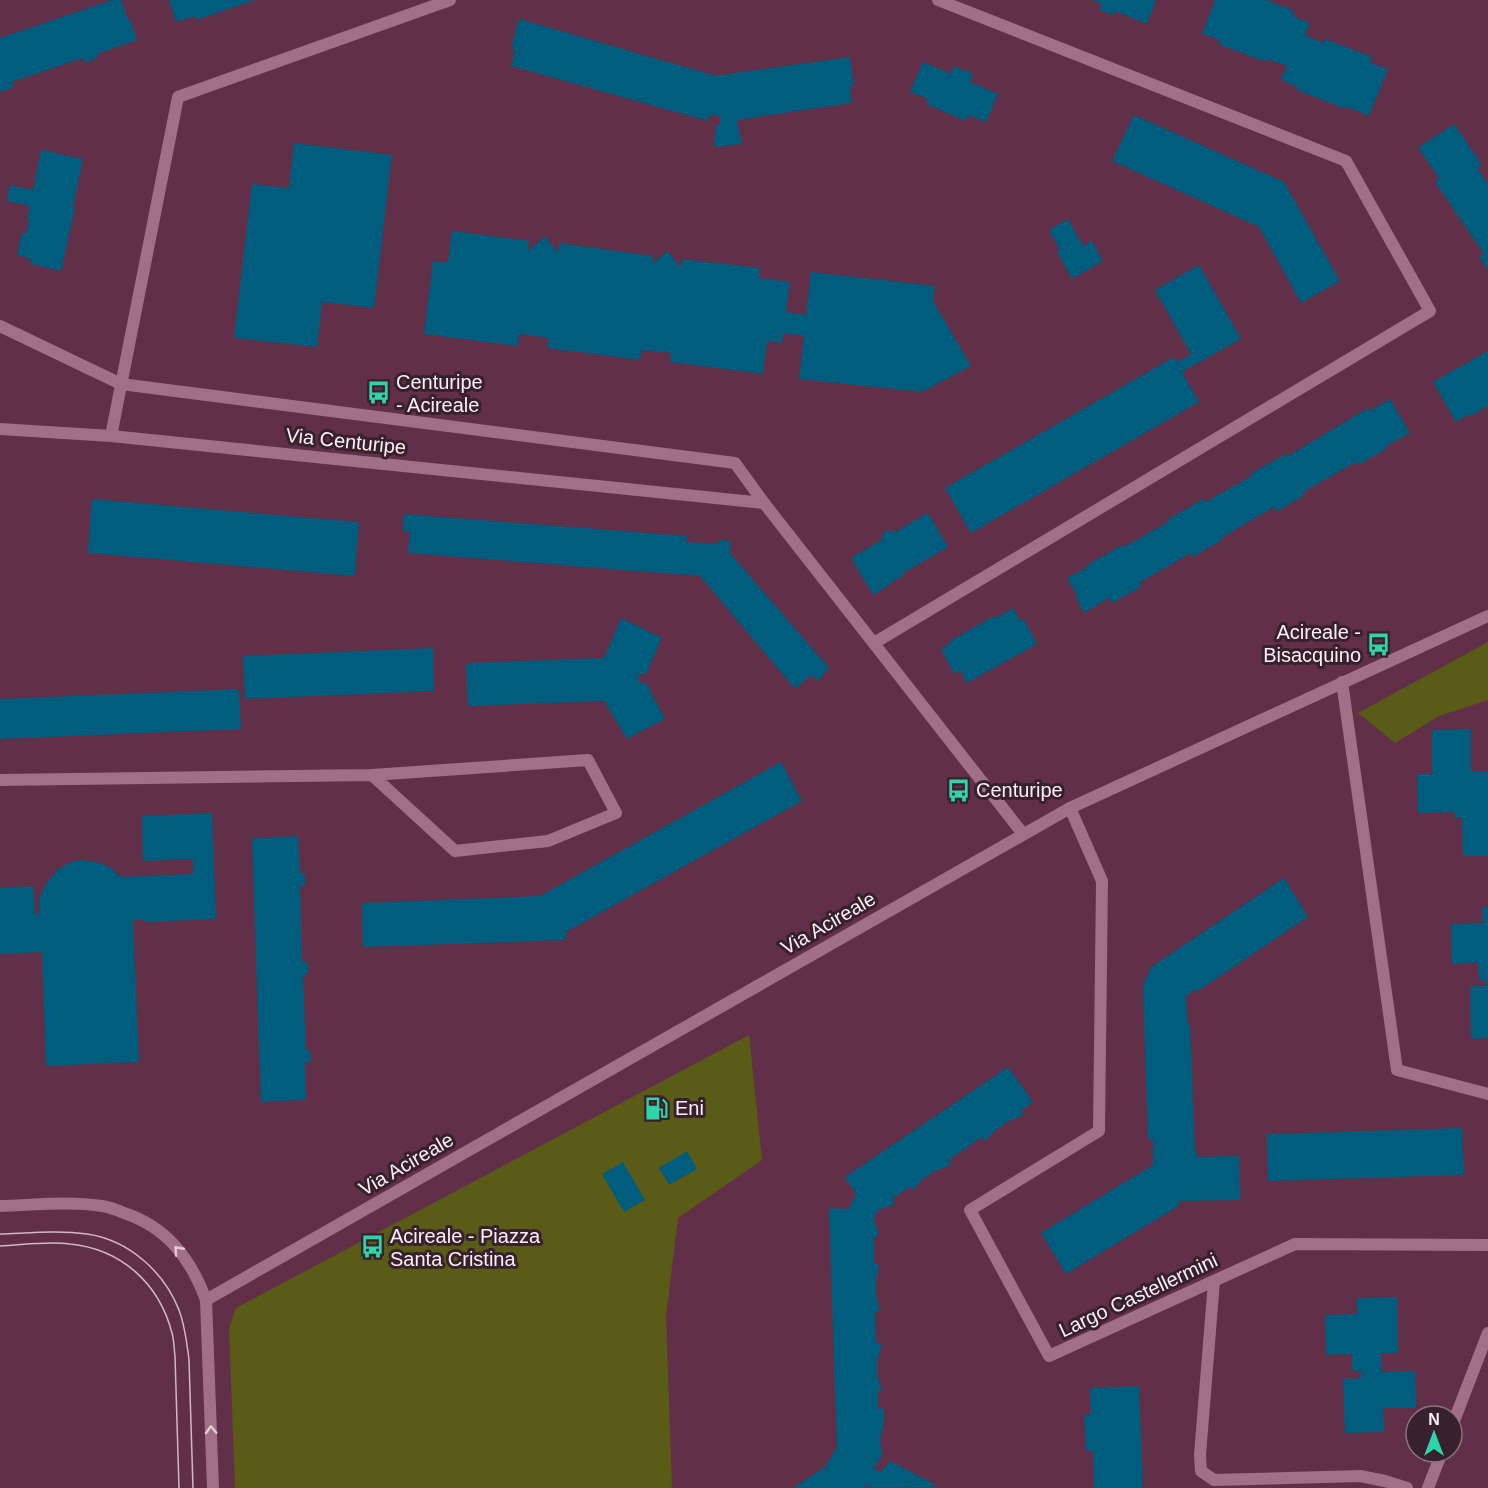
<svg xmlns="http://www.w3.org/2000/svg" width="1488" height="1488" font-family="Helvetica,sans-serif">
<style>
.green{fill:#5a5b17}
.building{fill:#005d7d}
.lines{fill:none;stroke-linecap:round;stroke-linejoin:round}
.lane{stroke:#a07086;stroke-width:12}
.street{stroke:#a07086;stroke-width:12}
.tram{stroke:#d0b9c3;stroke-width:1.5}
.oneway{stroke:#e1cad4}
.labels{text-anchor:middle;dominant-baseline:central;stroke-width:6;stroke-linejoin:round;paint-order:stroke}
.poi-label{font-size:20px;fill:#fdf0f5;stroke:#38212c;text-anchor:start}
.street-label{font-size:20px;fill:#fdf0f5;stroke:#38212c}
</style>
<rect width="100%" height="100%" fill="#613048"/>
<g class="green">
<polygon points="1488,642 1488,700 1439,716 1395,743 1358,713"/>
<polygon points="749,1035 762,1160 678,1218 666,1316 672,1488 235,1488 229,1328 236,1308"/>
</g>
<g class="building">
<polygon points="112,0 121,0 128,20 130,19 137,40 97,54 98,58 84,63 83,58 12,82 14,87 0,92 0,38"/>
<polygon points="169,0 255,0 196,20 195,16 176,22"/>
<polygon points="1092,0 1156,0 1147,24 1115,11 1113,15 1099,10 1102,4"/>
<polygon points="1215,0 1267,0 1294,11 1293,16 1310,23 1305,35 1323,43 1325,39 1372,57 1370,63 1388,69 1369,116 1345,106 1345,109 1297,90 1298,87 1281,80 1287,66 1267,59 1266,62 1218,44 1220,40 1202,34"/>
<polygon points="519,19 713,75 721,75 850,57 854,85 850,87 852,103 737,120 742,144 714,147 716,125 720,125 720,116 710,115 708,121 511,66 515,50 511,49"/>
<polygon points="923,62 951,74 954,66 973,74 970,82 998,94 986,122 968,115 966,121 926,104 928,99 910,92"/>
<polygon points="1134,115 1284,182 1340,281 1301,303 1259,227 1112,161"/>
<polygon points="1454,124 1482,165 1477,168 1488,184 1488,270 1479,257 1484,254 1435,182 1439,178 1418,148"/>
<polygon points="294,143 392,155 374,308 322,302 317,347 234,338 252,184 289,188"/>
<polygon points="41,150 83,159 73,207 75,208 61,271 30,264 31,259 17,255 22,233 26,233 29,219 27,219 30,206 7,201 10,185 33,190"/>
<polygon points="1068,219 1083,246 1092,241 1103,261 1072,279 1057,252 1060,250 1049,230"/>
<polygon points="452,231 529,241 528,251 545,236 558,253 559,243 653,256 652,263 668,251 681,268 682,259 760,268 759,278 790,282 786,312 806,315 811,272 935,286 933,301 971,366 922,392 799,379 804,336 783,333 782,343 767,341 763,374 670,362 671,353 642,350 640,360 547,348 549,338 519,334 518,346 424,334 433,261 448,263"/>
<polygon points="1199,265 1241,339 1182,372 1199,402 971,533 945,488 1174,357 1177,362 1191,354 1155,290"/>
<polygon points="1488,351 1488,406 1471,416 1470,414 1456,422 1433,382"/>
<polygon points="1390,399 1410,433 1385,447 1386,449 1358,465 1356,462 1303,492 1305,495 1276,512 1274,507 1221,538 1222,540 1193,557 1191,553 1139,583 1141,587 1112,603 1109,598 1084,613 1076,598 1078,597 1067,578 1089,566 1087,565 1122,545 1124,547 1168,522 1167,520 1203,499 1205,502 1252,476 1250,474 1286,454 1288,456 1368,408 1369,411"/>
<polygon points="92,499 359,522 355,576 88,553"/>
<polygon points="928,513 948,547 902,574 903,576 890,583 891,584 873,595 851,558 883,539 881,535 891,529 893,533"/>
<polygon points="404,514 687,536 686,542 718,544 718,540 731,541 730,553 829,668 818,681 811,675 795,689 700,576 408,553 410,532 403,531"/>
<polygon points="1013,608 1020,621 1024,619 1037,644 967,683 960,670 954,674 941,649 951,643 950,641 994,616 996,618"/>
<polygon points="621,618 662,638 646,674 639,674 639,683 646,683 665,719 627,739 604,701 468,706 466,663 604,658"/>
<polygon points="433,648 434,691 245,699 243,656"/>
<polygon points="239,689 241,729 0,739 0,699"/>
<polygon points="1471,729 1471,771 1488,771 1488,856 1463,856 1462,818 1455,818 1455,812 1418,813 1417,774 1432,774 1432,730"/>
<polygon points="781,762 802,801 566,932 566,940 363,947 362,903 540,896"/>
<polygon points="212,813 216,919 145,922 145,920 133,920 139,1062 46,1066 42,952 0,954 0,888 33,886 35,914 39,914 39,898 46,884 57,870 71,862 81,860 96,862 110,867 121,877 193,874 193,859 143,861 142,816"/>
<polygon points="298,836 300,873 305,873 305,886 300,886 302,962 308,962 308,974 303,975 306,1050 310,1050 311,1062 305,1062 306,1100 261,1102 252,838"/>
<polygon points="1284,878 1308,917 1198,991 1197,989 1186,996 1188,1025 1190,1024 1195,1151 1197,1151 1197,1157 1239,1156 1240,1200 1179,1201 1179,1206 1066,1274 1041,1233 1153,1165 1153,1139 1148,1139 1143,986 1151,967"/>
<polygon points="1482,907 1488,907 1488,1038 1471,1039 1470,986 1486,986 1486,980 1479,980 1478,963 1452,964 1451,924 1483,923"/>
<polygon points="1008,1067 1033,1102 1021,1111 1024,1115 1007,1122 995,1131 985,1141 981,1138 949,1160 951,1165 935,1171 922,1180 913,1190 909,1187 892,1199 895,1204 878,1210 874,1219 879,1235 874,1237 874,1264 879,1264 876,1282 876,1294 880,1311 875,1312 876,1343 882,1344 877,1362 877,1374 882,1391 878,1390 878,1409 884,1408 884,1423 880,1440 882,1455 874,1469 881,1472 890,1461 936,1485 935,1487 871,1488 866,1485 864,1488 793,1488 825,1467 837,1447 829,1208 849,1209 856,1194 845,1177"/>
<polygon points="1462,1128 1464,1175 1268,1181 1267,1134"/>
<polygon points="687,1151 697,1169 669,1185 659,1168"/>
<polygon points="623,1162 645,1200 624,1212 602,1174"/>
<polygon points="1397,1297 1398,1353 1381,1353 1382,1372 1415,1371 1416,1408 1383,1408 1384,1432 1345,1433 1343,1379 1361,1378 1361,1371 1352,1371 1352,1354 1326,1355 1325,1315 1357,1314 1357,1298"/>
<polygon points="1139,1386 1143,1488 1094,1488 1093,1451 1086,1451 1084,1415 1091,1415 1090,1388"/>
</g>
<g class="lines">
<polyline class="lane" points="1214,1281 1200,1455 1201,1471 1214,1480 1360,1476 1385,1481 1407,1488"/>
<g class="street">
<polyline points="450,0 178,97 111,436 764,503"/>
<polyline points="0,326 121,384 735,463 764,503 1023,834"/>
<polyline points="0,429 111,436"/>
<polyline points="874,643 1430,311 1346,161 938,0"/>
<polyline points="1342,682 1397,1070 1488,1094"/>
<polyline points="0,780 372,775 588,760 616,813 548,841 455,851 372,775"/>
<polyline points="1070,808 1102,881 1099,1131 970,1210 1049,1356 1295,1244 1488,1245"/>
<path d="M0,1206C34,1205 68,1201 102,1206C109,1207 117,1210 124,1213C167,1227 191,1259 206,1300L213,1488"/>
<polyline points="206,1300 1070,808 1488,616"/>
<polyline points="1452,1426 1488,1333"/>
<polyline points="1428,1488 1442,1452"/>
</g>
<g class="tram">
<path d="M0,1234C29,1233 59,1230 87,1234C129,1240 164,1272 179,1310C185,1326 187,1343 189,1360L193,1488"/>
<path d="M0,1246C23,1245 47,1241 70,1244C121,1249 159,1283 172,1333C174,1340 174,1348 175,1356L179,1488"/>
</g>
</g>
<defs><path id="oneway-chevron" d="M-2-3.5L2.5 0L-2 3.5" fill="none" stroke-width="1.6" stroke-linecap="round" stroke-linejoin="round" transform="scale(1.5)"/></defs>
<g class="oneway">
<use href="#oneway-chevron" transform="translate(178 1250) rotate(-132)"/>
<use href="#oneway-chevron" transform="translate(211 1430) rotate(-92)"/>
</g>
<defs>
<symbol id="bus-bare" viewBox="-9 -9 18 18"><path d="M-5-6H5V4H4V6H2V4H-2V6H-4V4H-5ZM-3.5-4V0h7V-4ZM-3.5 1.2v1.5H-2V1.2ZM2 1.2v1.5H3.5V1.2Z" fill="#2fd4aa" stroke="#38212c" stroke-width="2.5" paint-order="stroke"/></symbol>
<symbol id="fuel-bare" viewBox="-9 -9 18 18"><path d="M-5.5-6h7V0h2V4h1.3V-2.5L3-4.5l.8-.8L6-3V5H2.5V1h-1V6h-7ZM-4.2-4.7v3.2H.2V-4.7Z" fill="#2fd4aa" stroke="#38212c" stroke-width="2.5" paint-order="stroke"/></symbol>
</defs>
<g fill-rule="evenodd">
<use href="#bus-bare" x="362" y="376" width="33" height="33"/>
<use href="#bus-bare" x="1362" y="628" width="33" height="33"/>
<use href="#bus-bare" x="942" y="774" width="33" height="33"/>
<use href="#fuel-bare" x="640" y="1092" width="33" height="33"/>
<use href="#bus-bare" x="356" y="1230" width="33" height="33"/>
</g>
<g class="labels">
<g class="poi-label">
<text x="396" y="382">Centuripe<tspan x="396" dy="23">- Acireale</tspan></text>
<text x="1361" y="632" text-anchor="end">Acireale -<tspan x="1361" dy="23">Bisacquino</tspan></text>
<text x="976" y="790">Centuripe</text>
<text x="675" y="1108">Eni</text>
<text x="390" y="1236">Acireale - Piazza<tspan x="390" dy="23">Santa Cristina</tspan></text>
</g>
<g class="street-label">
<text transform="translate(346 441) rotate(6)">Via Centuripe</text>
<text transform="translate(828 923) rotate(-30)">Via Acireale</text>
<text transform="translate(406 1164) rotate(-30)">Via Acireale</text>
<text transform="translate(1138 1295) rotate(-25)">Largo Castellermini</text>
</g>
</g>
<g transform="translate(1434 1434)"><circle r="28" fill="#38212c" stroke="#87747c" stroke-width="1.5"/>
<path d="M0-4.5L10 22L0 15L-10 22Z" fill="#2fd4aa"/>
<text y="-9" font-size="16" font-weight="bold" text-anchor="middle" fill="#fdf0f5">N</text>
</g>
</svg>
